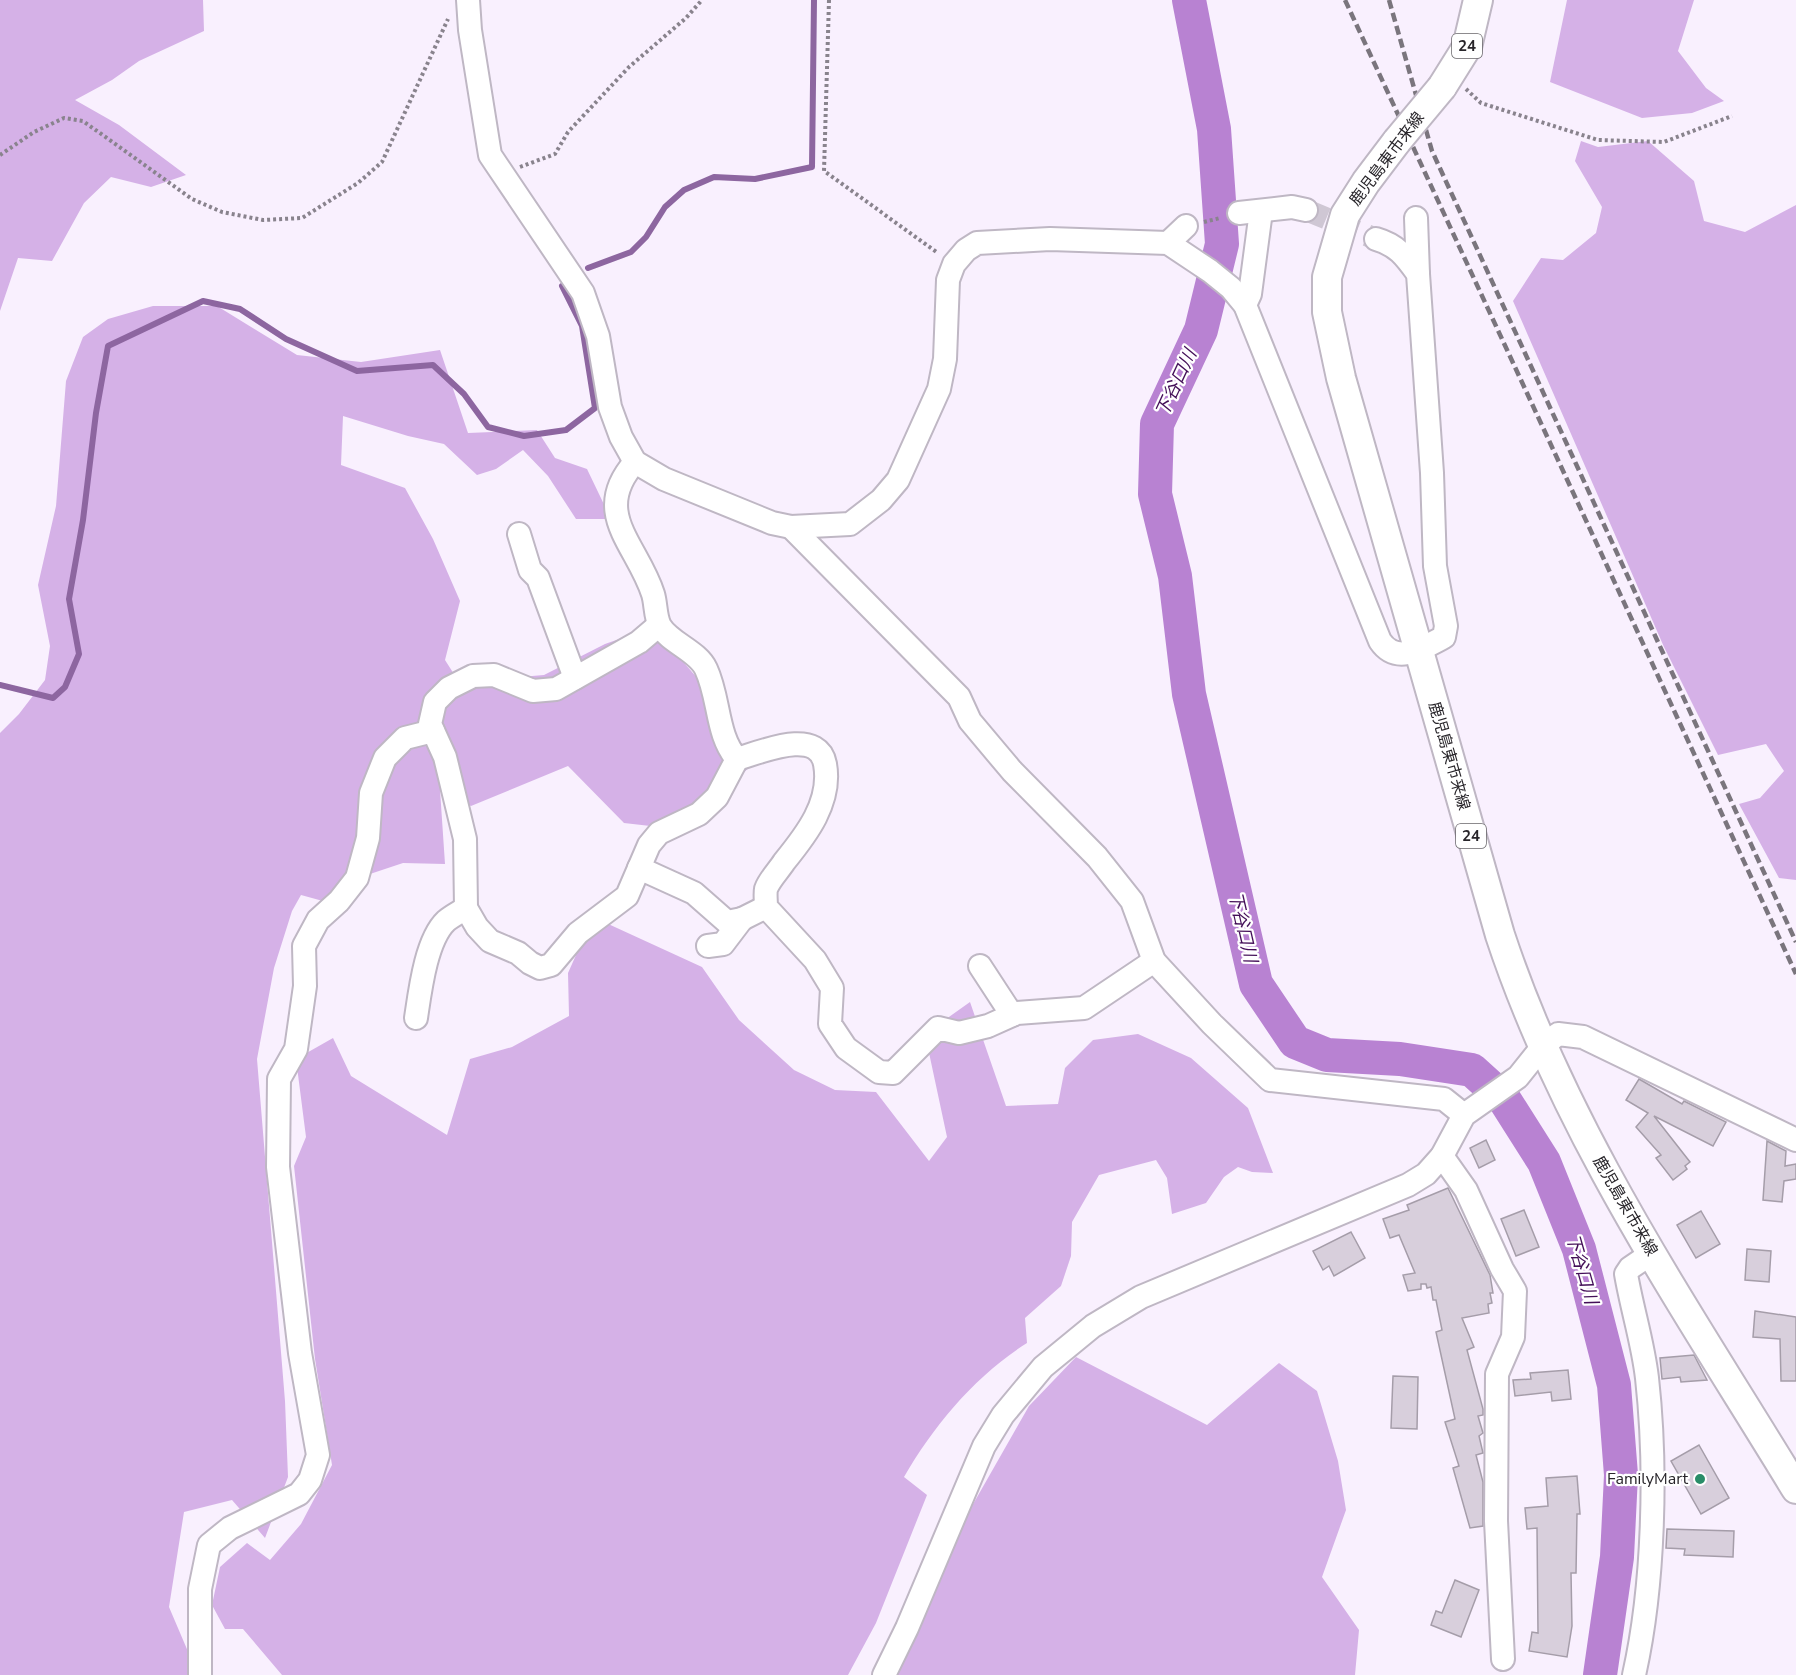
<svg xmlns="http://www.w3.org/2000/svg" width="1796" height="1675" font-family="'Nunito Sans','Noto Sans JP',sans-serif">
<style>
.green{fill:#d5b1e7}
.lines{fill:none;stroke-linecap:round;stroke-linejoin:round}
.stream{stroke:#8d66a0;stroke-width:6}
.river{stroke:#b882d2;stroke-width:34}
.building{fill:#d8cfdc;stroke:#a59da9;stroke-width:1.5}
.minor-tunnel{stroke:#cfc7d4;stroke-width:22;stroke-dasharray:22 11;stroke-linecap:butt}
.minor-casing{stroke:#bfb7c4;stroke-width:26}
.major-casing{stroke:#bfb7c4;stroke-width:32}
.path{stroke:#89838d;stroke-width:4;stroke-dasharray:3 3;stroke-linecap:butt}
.minor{stroke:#fff;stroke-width:22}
.major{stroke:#fff;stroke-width:28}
.rail{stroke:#7a757d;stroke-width:4.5;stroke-dasharray:9 4.5;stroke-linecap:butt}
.major-bridge-casing{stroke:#bfb7c4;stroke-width:32;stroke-linecap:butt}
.major-bridge{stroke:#fff;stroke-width:28}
.poi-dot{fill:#298d68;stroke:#fff;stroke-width:2}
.labels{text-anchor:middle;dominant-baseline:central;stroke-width:4.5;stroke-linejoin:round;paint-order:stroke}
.shield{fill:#fff;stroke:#68666a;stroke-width:1.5}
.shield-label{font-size:15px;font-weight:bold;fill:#28252a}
.street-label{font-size:16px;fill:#28252a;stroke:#fff}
.poi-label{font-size:16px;fill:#28252a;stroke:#fff;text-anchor:end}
.water-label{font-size:18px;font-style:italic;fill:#430f58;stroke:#fff}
</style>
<rect width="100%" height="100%" fill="#f9f0fe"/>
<g class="green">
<polygon points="0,0 203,0 204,31 139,61 112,80 75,100 119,125 186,175 151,187 111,177 84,203 52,261 18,258 0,311"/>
<polygon points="1567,0 1694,0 1678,51 1706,88 1724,101 1692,113 1642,118 1550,82"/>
<polygon points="1581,141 1598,147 1648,141 1694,181 1704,221 1745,232 1796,205 1796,880 1779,878 1739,804 1760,798 1784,771 1766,744 1718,755 1664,647 1513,301 1541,258 1563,260 1596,233 1602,207 1575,161"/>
<path d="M153,306H217L297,355L361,362L440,350L468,433L537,430L555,458L587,469L611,519H576L548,476L523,450L496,469L477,475L444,444L408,436L343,416L341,465L405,488L433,539L460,601L445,660L459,682L544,675L605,644L653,627L705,687L722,755L768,751C738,780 702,802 668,828L624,823L568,766L471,806L440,790L445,864L403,863L370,874L341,906L301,895L292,911L274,968L257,1059L285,1401L288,1477L265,1538L232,1500L184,1512L169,1607L198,1675H0V733L19,714L45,680L50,646L38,585L56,506L66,381L83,337L108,319Z"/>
<path d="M593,917L702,967L739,1020L794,1070L835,1090L876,1092L929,1161L947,1137L925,1034L970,1002L1006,1106L1058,1104L1065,1068L1093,1040L1138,1034L1191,1058L1248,1108L1273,1173L1252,1172L1238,1167L1224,1177L1206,1203L1172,1214L1167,1178L1156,1160L1099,1175L1072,1222L1071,1256L1061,1286L1025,1318L1027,1343C976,1375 934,1425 904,1477L927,1495L876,1623L848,1675H282L243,1629H225L212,1605L220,1567L247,1543L270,1560L301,1524L332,1465L315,1359L294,1166L306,1137L296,1059L333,1038L351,1076L447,1135L470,1059L512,1047L569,1016L568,973Z"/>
<polygon points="1076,1357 1207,1425 1279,1363 1317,1391 1338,1461 1346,1510 1322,1577 1359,1630 1355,1675 896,1675 968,1513 1029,1406"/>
</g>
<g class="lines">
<g class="stream">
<polyline points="588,268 631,252 646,237 665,207 684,190 714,177 755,179 812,167 814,0"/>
<polyline points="0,685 53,698 65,687 79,654 69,599 83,520 96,413 108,346 203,301 240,309 286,339 357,371 433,365 464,394 488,427 524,436 566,430 595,408 582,326 562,286"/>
</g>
<polyline class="river" points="1189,0 1214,129 1222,244 1201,330 1157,424 1155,494 1175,576 1189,694 1256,984 1295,1042 1327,1055 1400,1059 1472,1070 1504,1099 1544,1162 1579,1249 1614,1385 1621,1475 1617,1557 1600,1675"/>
</g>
<g class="building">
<polygon points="1639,1079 1682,1104 1684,1101 1726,1122 1713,1146 1654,1116 1690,1162 1685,1166 1687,1169 1673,1180 1656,1158 1661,1155 1636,1127 1648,1113 1626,1100"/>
<polygon points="1486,1140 1495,1160 1479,1168 1470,1148"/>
<polygon points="1767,1141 1786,1151 1785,1166 1796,1164 1796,1179 1784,1181 1782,1202 1763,1200"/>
<polygon points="1448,1188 1490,1275 1493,1293 1490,1293 1492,1303 1488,1304 1489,1313 1462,1318 1474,1347 1467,1350 1483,1409 1483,1415 1478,1416 1483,1433 1479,1436 1483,1453 1476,1455 1483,1482 1483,1526 1470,1528 1453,1468 1459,1466 1445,1422 1455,1419 1436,1332 1442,1330 1436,1300 1433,1300 1431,1287 1427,1288 1426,1284 1421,1284 1421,1289 1408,1291 1403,1275 1415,1273 1399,1235 1390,1238 1383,1219 1409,1210 1407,1205"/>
<polygon points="1524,1210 1539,1247 1516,1256 1501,1219"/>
<polygon points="1701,1211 1720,1244 1696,1258 1677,1225"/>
<polygon points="1351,1232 1365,1258 1334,1276 1329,1266 1323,1270 1313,1251"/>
<polygon points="1747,1249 1771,1251 1769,1282 1745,1280"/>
<polygon points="1755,1311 1796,1317 1796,1381 1781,1381 1780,1339 1753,1337"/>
<polygon points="1694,1355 1707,1380 1681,1382 1680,1377 1662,1379 1660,1358"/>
<polygon points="1568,1370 1571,1399 1552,1401 1551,1392 1515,1396 1513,1380 1531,1379 1530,1373"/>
<polygon points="1393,1376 1418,1377 1417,1429 1391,1428"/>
<polygon points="1699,1445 1729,1498 1701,1514 1671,1461"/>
<polygon points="1577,1476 1580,1514 1577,1514 1576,1573 1571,1573 1572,1626 1567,1657 1529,1651 1532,1632 1538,1633 1537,1528 1527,1529 1525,1508 1548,1506 1546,1478"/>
<polygon points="1667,1529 1734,1531 1733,1557 1684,1555 1685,1549 1666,1548"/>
<polygon points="1455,1580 1479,1590 1461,1637 1431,1625 1436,1611 1442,1613"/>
</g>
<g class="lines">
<polyline class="minor-tunnel" points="1306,210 1376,239"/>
<defs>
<g id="minor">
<path d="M468,0L470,30L490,155L583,293L598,336L610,407L621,437L635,462L664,479L772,523L791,527L850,524L881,500L898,480L939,389L945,359L948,280L954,264L966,250L977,243L1050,239L1168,243L1210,271L1231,288L1245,305L1380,641C1397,666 1423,648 1444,637L1446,626L1435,566L1432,473L1418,274C1405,256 1397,245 1376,239"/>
<polyline points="1239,213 1292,207 1306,210"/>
<polyline points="1416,218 1418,274"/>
<polyline points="1168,243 1186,226"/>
<polyline points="1245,305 1250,294 1261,211"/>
<path d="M635,462C590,513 637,544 653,594C656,603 655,617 660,626C670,643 698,651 706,669C720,699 716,735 737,759C761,752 818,727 825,764C832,802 806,835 784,862C779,870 769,880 766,889C765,894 766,901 766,907L815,960L832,988L830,1024L846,1048L879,1072L893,1073L938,1028L959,1033L988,1026L1017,1013L1084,1008L1154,961"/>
<polyline points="791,527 959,697 970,721 1012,771 1097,857 1132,901 1154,961 1212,1024 1270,1080 1444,1099 1464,1115"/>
<polyline points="519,534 530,570 538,578 575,678"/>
<polyline points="659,625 639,642 556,689 533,691 494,675 473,676 449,688 435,702 430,724 445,757 465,839 466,908 477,927 490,941 518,953 530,963 540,968 551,965 578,933 627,896 649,845 659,833 699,814 717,797 737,759"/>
<polyline points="639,868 694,893 727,922 742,919 766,907"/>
<polyline points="708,946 723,944 742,919"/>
<polyline points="980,966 1012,1015"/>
<path d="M416,1018C420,991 426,940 446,921C452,916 460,912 466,908"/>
<polyline points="1442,1156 1466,1190 1502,1269 1515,1291 1513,1337 1497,1374 1496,1521 1503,1659"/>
<polyline points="200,1675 200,1589 209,1545 230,1528 299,1494 310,1480 318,1455 300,1353 278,1167 279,1079 296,1049 305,986 304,946 318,920 339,901 357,878 368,838 371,793 385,758 405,738 433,731"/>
<polyline points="884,1675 907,1628 984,1446 1003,1415 1043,1367 1093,1326 1141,1297 1408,1185 1426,1174 1442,1156 1464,1115 1518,1077 1542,1047 1558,1034 1583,1037 1796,1140"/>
<path d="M1634,1675C1654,1586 1657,1468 1647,1378C1643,1343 1632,1309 1626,1274L1630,1268L1652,1253"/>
</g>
<g id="major">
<polyline points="1442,87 1467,47 1478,0"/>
<path d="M1397,141L1366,182L1345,215L1327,277V312L1341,378L1500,935C1566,1135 1687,1310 1796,1489"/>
</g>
</defs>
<use href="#minor" class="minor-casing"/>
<use href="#major" class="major-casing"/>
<g class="path">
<polyline points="829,0 824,171 938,253"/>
<polyline points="1466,89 1481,103 1598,140 1664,142 1732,116"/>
<polyline points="0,155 34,132 64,118 83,121 192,199 222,212 263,220 302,218 358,183 382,162 448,19"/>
<polyline points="520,167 555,154 568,132 629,67 686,18 702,0"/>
<polyline points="1204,222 1220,218"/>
</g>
<use href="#minor" class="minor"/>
<use href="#major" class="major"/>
<g class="rail">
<polyline points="1345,0 1796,974"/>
<polyline points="1389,0 1432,151 1796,942"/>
</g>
<defs>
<polyline id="major-bridge" points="1397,141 1442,87"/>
</defs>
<use href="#major-bridge" class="major-bridge-casing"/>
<use href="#major-bridge" class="major-bridge"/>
</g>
<circle class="poi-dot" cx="1700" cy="1479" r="6"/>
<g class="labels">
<g class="shield">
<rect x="1452" y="34" width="30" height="24" rx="4.5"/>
<rect x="1456" y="824" width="30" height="24" rx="4.5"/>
</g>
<g class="shield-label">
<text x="1467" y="46">24</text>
<text x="1471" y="836">24</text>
</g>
<g class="street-label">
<text transform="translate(1387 159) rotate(-53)">鹿児島東市来線</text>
<text transform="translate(1449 756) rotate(74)">鹿児島東市来線</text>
<text transform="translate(1625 1206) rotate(60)">鹿児島東市来線</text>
</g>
<g class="poi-label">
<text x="1688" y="1479">FamilyMart</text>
</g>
<g class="water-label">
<text transform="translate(1176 383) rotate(-65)">下谷口川</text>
<text transform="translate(1243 927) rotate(77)">下谷口川</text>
<text transform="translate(1582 1269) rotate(74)">下谷口川</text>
</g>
</g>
</svg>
